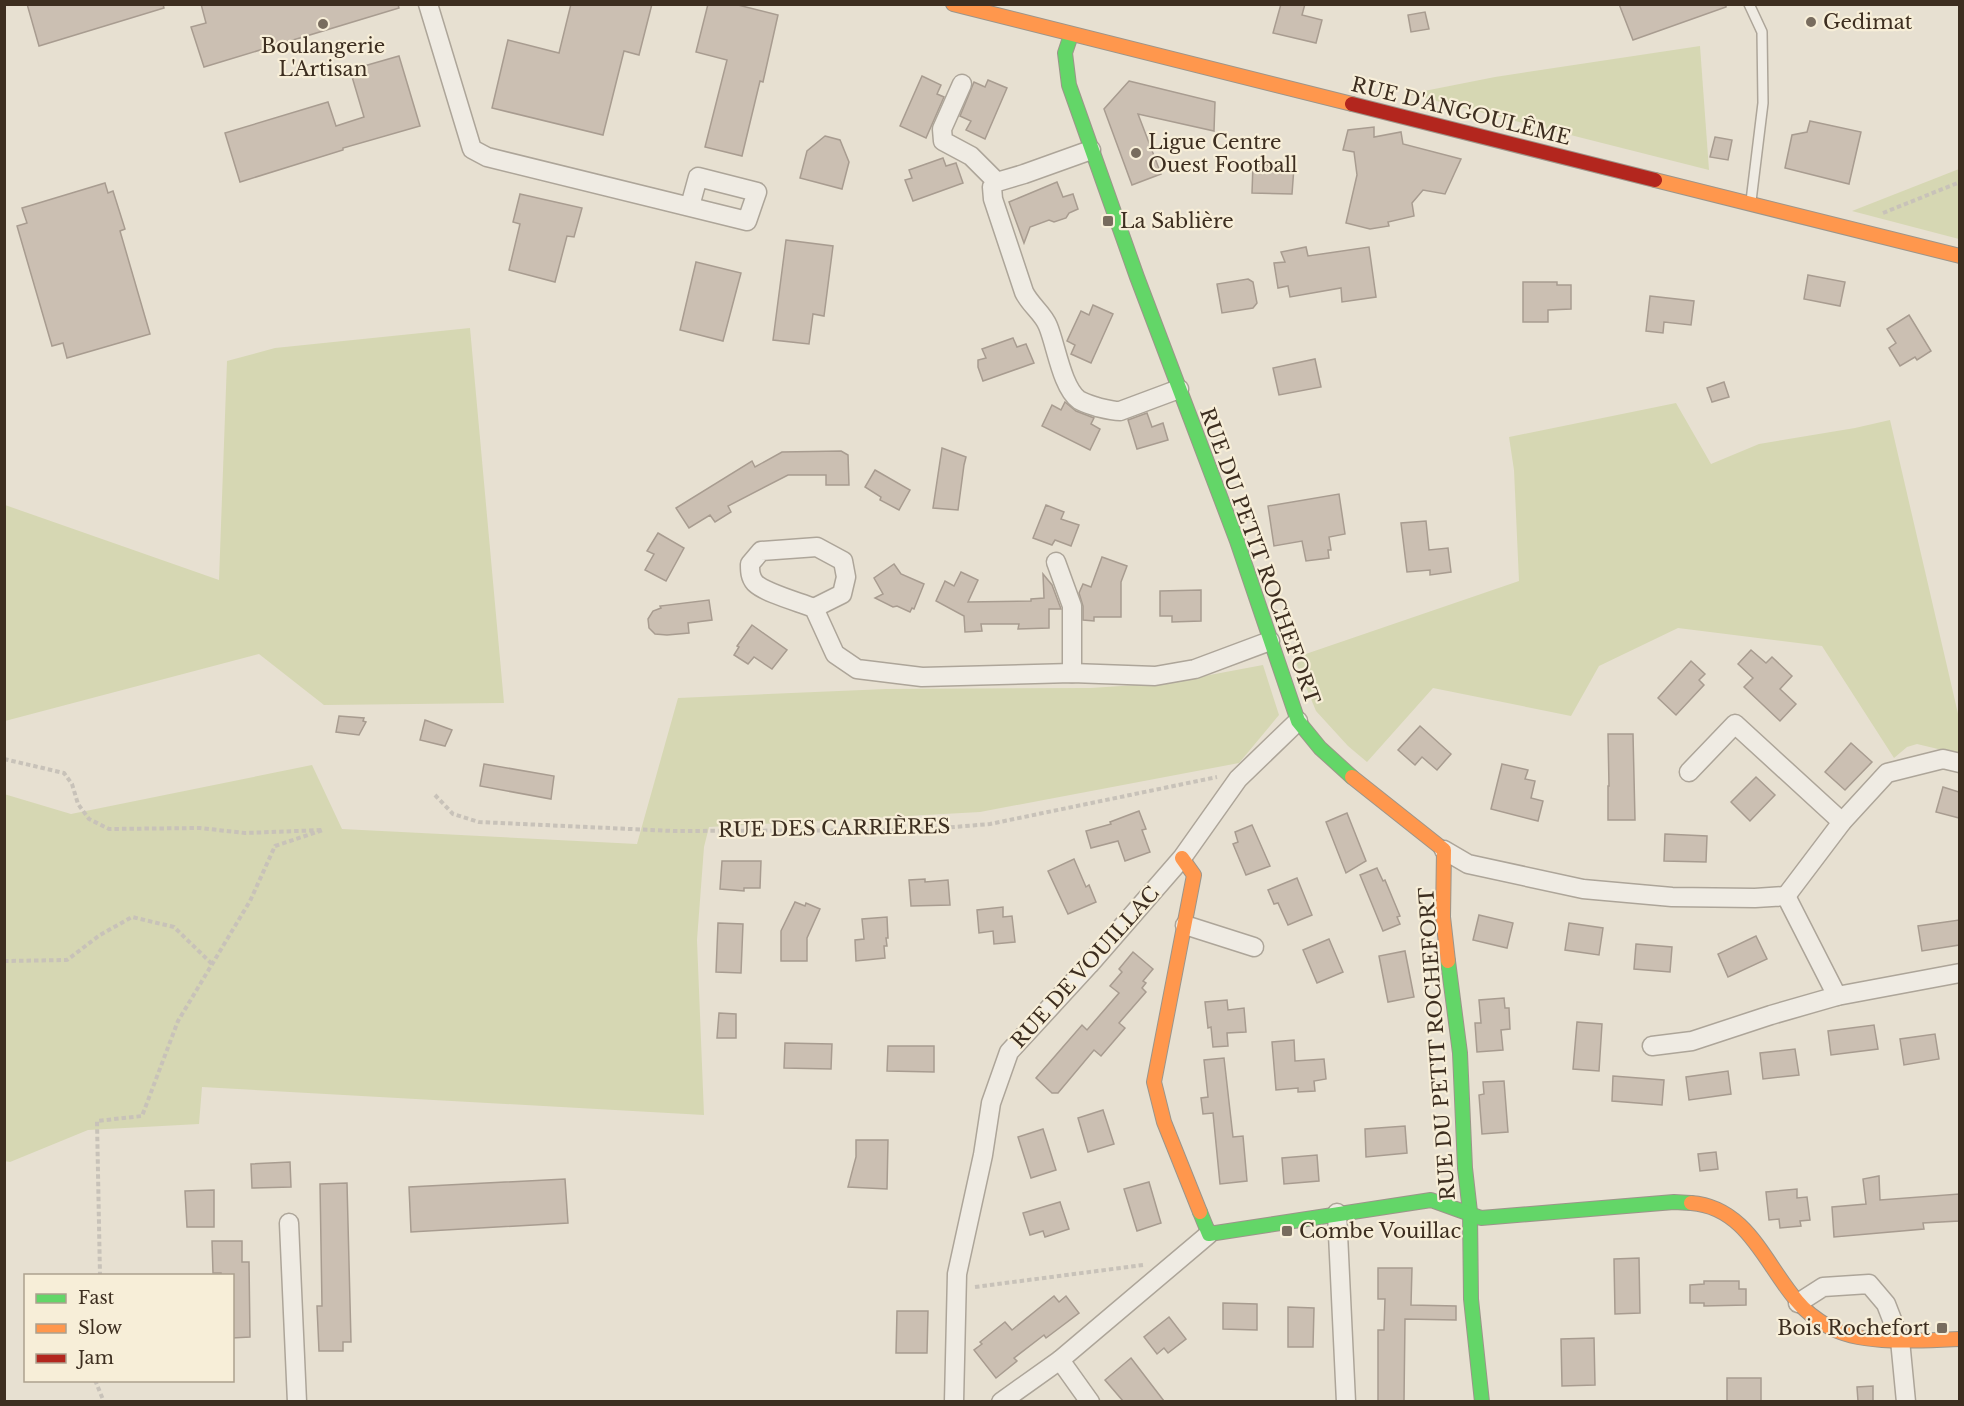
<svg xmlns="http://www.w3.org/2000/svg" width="1964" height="1406" font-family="'Libre Baskerville',serif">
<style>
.green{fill:#d6d7b3}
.building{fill:#cbbfb2;stroke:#a89c90;stroke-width:1.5}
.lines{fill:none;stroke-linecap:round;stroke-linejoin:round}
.lane-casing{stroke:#ada599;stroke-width:12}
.street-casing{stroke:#ada599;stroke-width:21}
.fast-casing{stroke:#9c958a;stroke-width:16}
.slow-casing{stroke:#9c958a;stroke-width:16}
.jam-casing{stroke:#9c958a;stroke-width:16}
.path{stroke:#c8c2b9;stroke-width:4;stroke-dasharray:4.5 3;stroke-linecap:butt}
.lane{stroke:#efebe3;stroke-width:9}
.street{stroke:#efebe3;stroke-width:18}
.fast{stroke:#63d668;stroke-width:14}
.slow{stroke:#ff974d;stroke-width:14}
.jam{stroke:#b3261e;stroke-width:14}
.poi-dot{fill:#786c5e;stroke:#f7eed8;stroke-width:2}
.labels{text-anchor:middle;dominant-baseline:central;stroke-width:4.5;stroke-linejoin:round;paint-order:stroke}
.poi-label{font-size:20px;fill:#3d2e20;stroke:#f7eed8;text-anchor:start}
.street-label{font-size:20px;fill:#3d2e20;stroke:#f7eed8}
</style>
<rect width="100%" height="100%" fill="#e7e0d1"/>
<g class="green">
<polygon points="1700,46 1709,170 1409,94 1495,77"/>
<polygon points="1959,169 1959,239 1852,211"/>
<polygon points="470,328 504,703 324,705 259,654 5,721 5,505 219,580 227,361 275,348"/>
<polygon points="1676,403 1711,464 1759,444 1855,428 1890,420 1959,718 1959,754 1917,744 1907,747 1894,758 1822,646 1678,628 1599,666 1571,716 1433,688 1367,762 1348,746 1316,711 1294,658 1519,581 1514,470 1509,437"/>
<polygon points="1263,665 1279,715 1239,763 980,812 709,827 704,847 697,940 704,1115 202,1087 199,1124 88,1130 10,1162 4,1161 4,794 71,814 312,765 342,829 637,844 678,698 886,689 1091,688 1167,683"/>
</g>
<g class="building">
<polygon points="27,4 163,4 164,8 39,46"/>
<polygon points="201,4 398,4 399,8 204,67 191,27 206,23"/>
<polygon points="571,4 652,4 639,55 624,51 603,135 492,108 508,40 559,53"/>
<polygon points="708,4 734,4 778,15 763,82 760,81 742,156 705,147 727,60 696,52"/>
<polygon points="1281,4 1305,4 1302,15 1322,20 1316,43 1273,33"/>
<polygon points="1619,4 1726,4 1726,7 1633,40"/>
<polygon points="1425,12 1429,29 1411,32 1408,15"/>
<polygon points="399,56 420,126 343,148 343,150 240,182 225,133 328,102 336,126 364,117 350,70"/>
<polygon points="922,76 941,85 937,94 944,97 926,138 900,126"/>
<polygon points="988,80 1007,88 985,139 966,130 971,121 960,116 974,82 985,87"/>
<polygon points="1129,81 1215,102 1214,131 1138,114 1161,174 1132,185 1104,109"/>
<polygon points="1810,121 1861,132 1849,184 1785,168 1792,135 1807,132"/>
<polygon points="1374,127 1374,137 1401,132 1403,144 1461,159 1445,194 1423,190 1412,203 1414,216 1388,222 1389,226 1370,229 1346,223 1357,175 1354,152 1343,150 1348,130"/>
<polygon points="825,136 840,140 849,162 842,189 800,178 807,151"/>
<polygon points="1715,137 1732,140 1728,160 1710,157"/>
<polygon points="943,158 946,166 956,163 963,183 913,201 905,180 912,178 909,170"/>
<polygon points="1253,164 1294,167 1292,194 1252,193"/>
<polygon points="1057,182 1063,197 1073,194 1078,209 1069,213 1066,218 1054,222 1049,220 1030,227 1024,243 1009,202"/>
<polygon points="105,183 108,193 113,191 125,229 120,231 150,334 67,358 63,343 52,346 17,226 27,223 22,208"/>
<polygon points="520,194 582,208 574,237 567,236 555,282 509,270 520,224 513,222"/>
<polygon points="786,240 833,246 824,316 813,314 809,344 773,340"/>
<polygon points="1306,247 1308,256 1369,247 1376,297 1342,302 1341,288 1290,297 1288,286 1278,288 1274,263 1285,262 1281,252"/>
<polygon points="696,262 741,273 723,341 680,330"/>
<polygon points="1808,275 1845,282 1840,306 1804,299"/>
<polygon points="1248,279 1253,282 1257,303 1253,308 1222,313 1217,284"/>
<polygon points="1523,282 1557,282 1557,285 1571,285 1571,309 1548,310 1548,322 1523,322"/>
<polygon points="1650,296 1694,301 1691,325 1664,322 1663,333 1646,331"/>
<polygon points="1093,305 1113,314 1091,363 1071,354 1075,345 1067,341 1081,311 1089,315"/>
<polygon points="1909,315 1931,351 1917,360 1915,357 1900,366 1889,348 1896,343 1887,329"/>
<polygon points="1013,338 1017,347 1026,344 1034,363 983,381 978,367 978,360 986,358 982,349"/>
<polygon points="1315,359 1321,387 1279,395 1273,368"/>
<polygon points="1724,382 1729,397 1712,402 1707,388"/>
<polygon points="1065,402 1076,411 1094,418 1091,424 1100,429 1090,450 1042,426 1052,405 1061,410"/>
<polygon points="1147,413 1152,427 1163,423 1168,440 1137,449 1128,420"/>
<polygon points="942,448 966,457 964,465 958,510 933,508"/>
<polygon points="841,451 848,455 849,485 826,485 826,475 788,475 728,506 731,512 715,522 710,515 689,528 676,508 752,461 755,467 782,452"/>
<polygon points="875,470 910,490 899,510 880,500 881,497 865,487"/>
<polygon points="1339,494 1345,534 1329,537 1331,550 1328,550 1329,558 1306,561 1302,541 1274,546 1268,506"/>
<polygon points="1046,505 1064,512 1061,519 1079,525 1071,546 1055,540 1052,545 1033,538"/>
<polygon points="1426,521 1429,550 1448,548 1451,572 1430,575 1430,570 1407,572 1401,523"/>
<polygon points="658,533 684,548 666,581 645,570 654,554 647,551"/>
<polygon points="1102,557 1127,566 1121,582 1121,617 1094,617 1094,621 1083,620 1083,606 1079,593 1083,584 1091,587"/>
<polygon points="894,564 901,574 924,584 914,609 912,608 910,612 897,606 893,607 875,598 883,594 874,578"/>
<polygon points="961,572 978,580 968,602 1031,601 1031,599 1044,598 1043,574 1052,585 1061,609 1049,609 1049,628 1018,629 1019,624 981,624 982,631 965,632 964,616 936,601 945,581 954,586"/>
<polygon points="1201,590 1201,621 1172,622 1172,616 1160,616 1160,591"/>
<polygon points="709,600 712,620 688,623 689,633 667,635 655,634 649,628 648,619 653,611 661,608 660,606"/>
<polygon points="752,625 787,650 772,669 754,657 748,664 734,655 739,647 737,646"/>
<polygon points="1751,650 1766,663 1772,657 1792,676 1780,689 1796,704 1780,721 1744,687 1753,678 1738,664"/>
<polygon points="1691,661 1705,674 1699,680 1704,685 1676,715 1658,698"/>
<polygon points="339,716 364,718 363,721 366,722 359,735 336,732"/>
<polygon points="425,720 452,730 445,746 420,740"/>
<polygon points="1420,726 1451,754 1437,770 1422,757 1415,765 1398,750"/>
<polygon points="1608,734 1633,734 1635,820 1608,820 1608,786 1609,786"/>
<polygon points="1851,743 1872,762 1845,790 1825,772"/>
<polygon points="484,764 554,776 551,799 480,786"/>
<polygon points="1502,764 1528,770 1525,779 1535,781 1531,798 1543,801 1538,821 1491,809"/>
<polygon points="1756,777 1775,795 1750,821 1731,802"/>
<polygon points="1943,787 1959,792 1959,818 1936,812"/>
<polygon points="1139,811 1146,829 1142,830 1150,852 1125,861 1118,841 1091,848 1086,831 1111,824 1110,822"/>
<polygon points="1347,813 1366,861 1346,873 1326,822"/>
<polygon points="1252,825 1270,866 1246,875 1233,844 1238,842 1235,832"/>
<polygon points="1665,834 1707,836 1706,862 1664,861"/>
<polygon points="1074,859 1086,887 1089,885 1096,902 1068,914 1048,871"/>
<polygon points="722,861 761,861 760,888 744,888 744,891 720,889"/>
<polygon points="1377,868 1383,881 1385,880 1400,916 1397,917 1400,924 1383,931 1360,875"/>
<polygon points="1297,878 1312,915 1288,925 1278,903 1274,904 1268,890"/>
<polygon points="925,879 925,882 948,880 950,905 911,906 909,880"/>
<polygon points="795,902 805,906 806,903 820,909 807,938 807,961 781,961 781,931"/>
<polygon points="1003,907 1003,917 1012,916 1015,942 994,944 993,931 979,933 977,910"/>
<polygon points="1479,915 1513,923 1507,948 1473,940"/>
<polygon points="887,917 888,938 886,938 887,946 884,946 885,958 856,961 855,940 864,939 862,919"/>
<polygon points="1959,920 1959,945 1922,951 1918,926"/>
<polygon points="718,923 743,924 741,973 716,972"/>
<polygon points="1569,923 1603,928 1599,955 1565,950"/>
<polygon points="1756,936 1767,959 1728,977 1718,954"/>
<polygon points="1329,939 1343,972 1317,983 1303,950"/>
<polygon points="1636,944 1672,947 1670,972 1634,969"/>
<polygon points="1405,951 1414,997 1388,1002 1379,956"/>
<polygon points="1133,952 1153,969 1143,981 1146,983 1142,988 1146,992 1119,1023 1125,1028 1101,1056 1094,1050 1058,1093 1052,1093 1036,1078 1082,1025 1087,1030 1119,993 1110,986 1122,972 1119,969"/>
<polygon points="1504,998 1505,1008 1509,1008 1510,1029 1501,1030 1503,1050 1477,1052 1475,1023 1481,1023 1479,1000"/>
<polygon points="1227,1000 1228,1010 1244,1008 1246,1032 1227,1033 1228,1046 1213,1047 1211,1027 1208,1028 1205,1002"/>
<polygon points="719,1013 736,1014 736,1038 717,1038"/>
<polygon points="1577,1022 1602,1024 1599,1071 1573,1069"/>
<polygon points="1874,1025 1878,1049 1831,1055 1828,1031"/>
<polygon points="1935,1034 1939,1059 1904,1065 1900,1039"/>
<polygon points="1294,1040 1295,1061 1324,1059 1326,1079 1314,1081 1315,1091 1298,1092 1298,1088 1276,1090 1272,1042"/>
<polygon points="785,1043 832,1044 831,1069 784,1068"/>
<polygon points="888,1046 934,1046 934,1072 887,1071"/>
<polygon points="1795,1049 1799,1075 1763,1079 1760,1053"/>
<polygon points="1224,1058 1233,1137 1243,1136 1247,1181 1220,1184 1213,1113 1203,1114 1201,1098 1208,1097 1204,1060"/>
<polygon points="1728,1071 1731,1094 1689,1100 1686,1077"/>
<polygon points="1613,1076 1664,1080 1662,1105 1612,1101"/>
<polygon points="1504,1081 1508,1132 1482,1134 1479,1095 1484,1094 1483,1082"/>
<polygon points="1103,1110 1114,1144 1088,1152 1078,1118"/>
<polygon points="1405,1126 1407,1153 1366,1157 1365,1129"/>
<polygon points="1043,1129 1056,1170 1031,1178 1018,1137"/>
<polygon points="856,1140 888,1140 887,1189 848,1187 856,1157"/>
<polygon points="1716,1152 1718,1169 1700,1171 1698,1154"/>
<polygon points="1317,1155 1319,1181 1284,1184 1282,1158"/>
<polygon points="290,1162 291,1187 252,1188 251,1164"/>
<polygon points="1879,1176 1880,1200 1959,1194 1959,1221 1923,1223 1924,1229 1834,1237 1832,1207 1866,1204 1863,1179"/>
<polygon points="565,1179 568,1223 411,1232 409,1187"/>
<polygon points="1149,1182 1161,1223 1137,1231 1124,1189"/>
<polygon points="347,1183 351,1342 343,1342 343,1351 319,1351 317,1306 322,1306 320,1184"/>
<polygon points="1797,1189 1797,1198 1807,1197 1810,1220 1800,1221 1801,1226 1780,1228 1779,1219 1769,1220 1766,1192"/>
<polygon points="214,1190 214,1227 187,1227 185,1191"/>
<polygon points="1060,1202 1069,1229 1045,1237 1043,1231 1030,1235 1023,1213"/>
<polygon points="212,1241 242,1241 242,1262 249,1262 250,1337 232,1338 232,1275 221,1275 221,1273 213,1273"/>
<polygon points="1639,1258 1640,1313 1615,1314 1614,1259"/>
<polygon points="1378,1268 1412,1268 1411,1305 1456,1306 1456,1320 1405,1319 1404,1401 1378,1401 1378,1330 1384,1330 1385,1299 1378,1299"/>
<polygon points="1704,1281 1739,1281 1739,1289 1746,1289 1746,1305 1704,1306 1704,1303 1690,1303 1690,1285 1704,1284"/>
<polygon points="1054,1296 1059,1302 1066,1296 1079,1313 1046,1338 1044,1335 1014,1358 1017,1361 996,1378 974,1350 982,1344 980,1342 1005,1322 1012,1330"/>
<polygon points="1223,1303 1257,1304 1257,1330 1223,1329"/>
<polygon points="1288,1307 1314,1308 1313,1347 1288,1347"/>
<polygon points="897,1311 928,1311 927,1353 896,1353"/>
<polygon points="1169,1317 1186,1339 1168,1353 1164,1348 1157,1354 1144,1337"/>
<polygon points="1594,1338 1595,1385 1562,1386 1561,1339"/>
<polygon points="1131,1358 1164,1401 1123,1401 1105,1380"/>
<rect x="1727" y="1378" width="34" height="23"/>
<polygon points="1873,1386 1873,1401 1858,1401 1857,1387"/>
</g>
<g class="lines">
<defs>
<polyline id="lane" points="1749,4 1762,32 1763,103 1751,201"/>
<g id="street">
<polyline points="428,4 472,149 487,157 747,221 757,192 698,177 690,206"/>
<polyline points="962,84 942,129 943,141 971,156 997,182"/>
<path d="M1091,150L1024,174L997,182L992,187L993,199L1024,292C1030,305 1043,313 1048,326C1056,345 1062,388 1079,400C1084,403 1091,405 1097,407C1105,409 1112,411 1120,411L1179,389"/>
<polyline points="1056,562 1072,606 1072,673"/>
<path d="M814,608L842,594L846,577L843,561L817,547L761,551L750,564C750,571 750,577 755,583C765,593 799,602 814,608L835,654L857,669L922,677L1072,673L1155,676L1195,669L1270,641"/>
<polyline points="1689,772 1735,724 1842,822"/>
<polyline points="1444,850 1468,864 1583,889 1672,897 1755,898 1786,896 1837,996"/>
<polyline points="1786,896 1842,822 1887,773 1943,759 1960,763"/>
<polyline points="1185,925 1254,947"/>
<polyline points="1652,1046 1692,1041 1771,1015 1837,996 1960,973"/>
<polyline points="1337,1213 1346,1402"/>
<polyline points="289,1223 297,1402"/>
<polyline points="1798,1303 1823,1287 1869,1284 1886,1304 1900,1340 1906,1402"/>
<polyline points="954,1402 957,1274 983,1155 991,1103 1009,1052 1089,965 1182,858 1238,779 1298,721"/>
<polyline points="1001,1402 1060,1360"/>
<polyline points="1090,1402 1060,1360 1209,1234"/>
</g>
<g id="fast">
<polyline points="1071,35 1065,53 1069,85 1137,277 1237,541 1298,721 1320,748 1352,777"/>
<polyline points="1448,961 1460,1053 1465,1168 1470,1212 1471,1299 1482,1402"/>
<polyline points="1200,1212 1209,1234 1431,1200 1481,1218 1674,1202 1691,1203"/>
</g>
<g id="slow">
<polyline points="953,4 1352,104"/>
<polyline points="1655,180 1960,256"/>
<polyline points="1352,777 1444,850 1443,917 1448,961"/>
<polyline points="1182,858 1194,875 1154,1082 1164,1122 1200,1212"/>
<path d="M1691,1203C1747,1207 1765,1264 1797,1301C1804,1310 1819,1321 1829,1327C1862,1346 1922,1340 1960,1339"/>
</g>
<polyline id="jam" points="1352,104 1655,180"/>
</defs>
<use href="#lane" class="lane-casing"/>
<use href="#street" class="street-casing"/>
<use href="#fast" class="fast-casing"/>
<use href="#slow" class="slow-casing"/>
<use href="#jam" class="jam-casing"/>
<g class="path">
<polyline points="1883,213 1960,182"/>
<polyline points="4,759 64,773 72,784 78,804 89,819 109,829 200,828 245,833 323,830 275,846 250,901 178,1021 142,1116 97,1121 100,1276"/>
<polyline points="435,795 453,814 479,822 673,831 917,830 990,824 1217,777"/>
<polyline points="4,961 67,960 100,935 132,917 174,927 212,964"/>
<polyline points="975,1287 1143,1265"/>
<polyline points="95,1380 104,1402"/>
</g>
<use href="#lane" class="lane"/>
<use href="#street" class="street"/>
<use href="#fast" class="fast"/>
<use href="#slow" class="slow"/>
<use href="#jam" class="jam"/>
</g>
<g class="poi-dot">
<circle cx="1811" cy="22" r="6"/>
<circle cx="323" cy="24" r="6"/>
<circle cx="1136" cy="153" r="6"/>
<rect x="1102" y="215" width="12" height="12" rx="3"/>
<rect x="1281" y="1225" width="12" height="12" rx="3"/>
<rect x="1936" y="1322" width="12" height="12" rx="3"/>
</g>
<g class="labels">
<g class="poi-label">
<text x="1823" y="22">Gedimat</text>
<text x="323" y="46" text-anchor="middle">Boulangerie<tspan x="323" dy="23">L'Artisan</tspan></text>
<text x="1148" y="142">Ligue Centre<tspan x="1148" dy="23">Ouest Football</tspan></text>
<text x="1120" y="221">La Sablière</text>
<text x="1299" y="1231">Combe Vouillac</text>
<text x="1930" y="1328" text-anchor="end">Bois Rochefort</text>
</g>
<g class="street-label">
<text transform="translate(1461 111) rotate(14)">RUE D'ANGOULÊME</text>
<text transform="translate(1260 556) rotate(70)">RUE DU PETIT ROCHEFORT</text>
<text transform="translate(834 828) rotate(-1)">RUE DES CARRIÈRES</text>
<text transform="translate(1085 967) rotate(-48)">RUE DE VOUILLAC</text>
<text transform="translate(1437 1044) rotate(-94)">RUE DU PETIT ROCHEFORT</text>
</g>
</g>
<rect width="1964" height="1406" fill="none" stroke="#3d2e20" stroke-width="12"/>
<rect x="24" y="1274" width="210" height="108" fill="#f7eed8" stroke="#ada18e" stroke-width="1.5"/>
<rect x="36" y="1294" width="30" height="9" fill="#63d668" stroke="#ada18e" stroke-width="1.5"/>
<text x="78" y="1304" font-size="18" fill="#3d2e20">Fast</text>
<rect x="36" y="1324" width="30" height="9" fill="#ff974d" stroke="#ada18e" stroke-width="1.5"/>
<text x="78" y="1334" font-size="18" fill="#3d2e20">Slow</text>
<rect x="36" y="1354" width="30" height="9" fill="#b3261e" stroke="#ada18e" stroke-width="1.5"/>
<text x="78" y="1364" font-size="18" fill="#3d2e20">Jam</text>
</svg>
